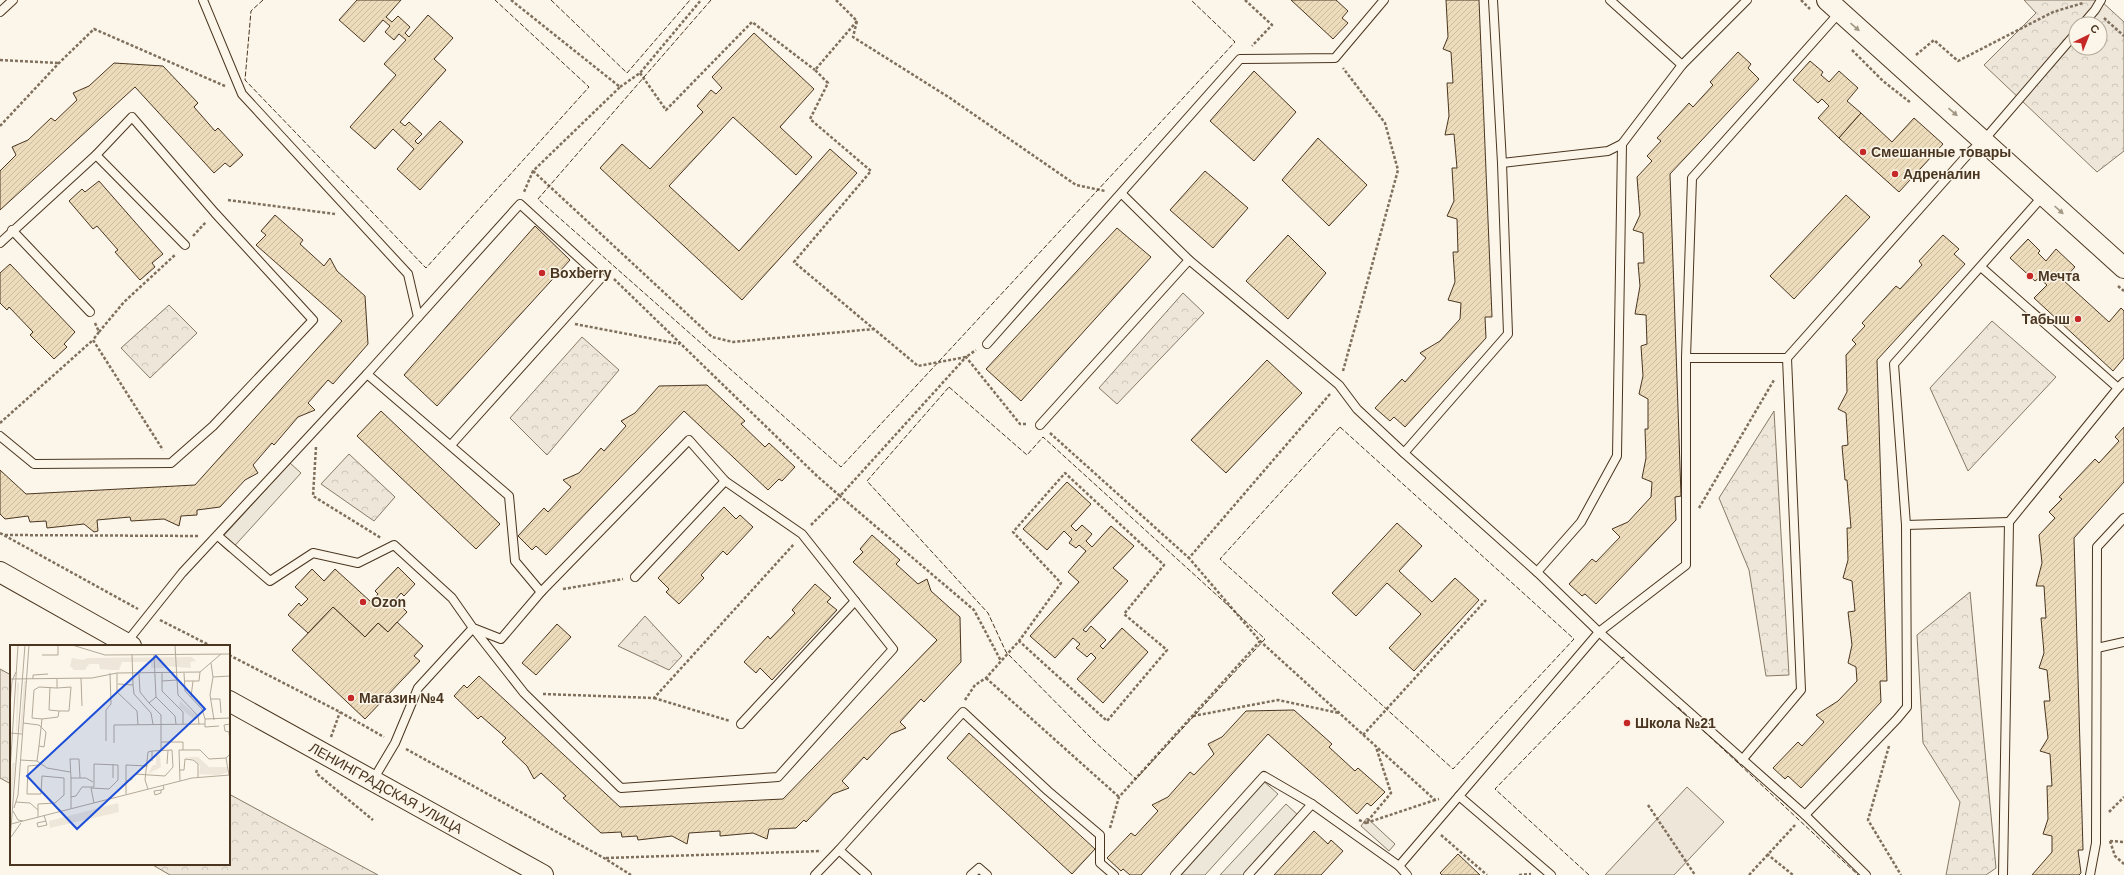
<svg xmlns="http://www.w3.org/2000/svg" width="2124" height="875" font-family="Arial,sans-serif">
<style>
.forest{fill:url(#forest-crowns);stroke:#887966;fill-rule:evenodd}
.pitch{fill:#ede6d9;stroke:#887966}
.parking{fill:#ede7d9;stroke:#887966}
.building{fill:url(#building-hatch);stroke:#4a3520}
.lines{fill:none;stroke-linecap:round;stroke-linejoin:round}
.service-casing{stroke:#4a3520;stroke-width:10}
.tertiary-casing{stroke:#4a3520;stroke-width:22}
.path{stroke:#7f6f5c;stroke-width:2.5;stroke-dasharray:3 2;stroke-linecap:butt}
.service{stroke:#fbf6e9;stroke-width:8}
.tertiary{stroke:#fbf6e9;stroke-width:20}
.fence{stroke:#4a3520;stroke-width:1;stroke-dasharray:5 2;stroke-linecap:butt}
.oneway{fill:#a29684}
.poi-dot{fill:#c62828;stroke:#fbf6e9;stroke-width:1.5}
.labels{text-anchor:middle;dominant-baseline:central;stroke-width:3;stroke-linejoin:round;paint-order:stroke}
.poi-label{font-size:14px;font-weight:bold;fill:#4a3520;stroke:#fbf6e9;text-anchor:start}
.street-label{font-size:14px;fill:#4a3520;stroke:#fbf6e9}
.inset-road{fill:none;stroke:#b4a999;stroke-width:1}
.view{fill:#1d4ed8;fill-opacity:0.15;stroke:#1d4ed8;stroke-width:2}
.inset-edge{fill:none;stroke:#4a3520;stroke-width:2}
</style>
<defs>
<pattern id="forest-crowns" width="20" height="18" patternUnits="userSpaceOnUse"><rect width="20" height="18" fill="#ede6d9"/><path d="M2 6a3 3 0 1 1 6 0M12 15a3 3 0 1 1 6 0" fill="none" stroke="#cdc6ba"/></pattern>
<pattern id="building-hatch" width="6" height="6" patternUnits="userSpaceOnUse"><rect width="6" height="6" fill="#ecdcbc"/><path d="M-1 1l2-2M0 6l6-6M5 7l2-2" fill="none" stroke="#ccbda1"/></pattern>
</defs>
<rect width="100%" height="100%" fill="#fbf6e9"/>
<g class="forest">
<path d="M2024,0H2100L2124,22V151L2097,172L1984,65L2036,13ZM2076,24H2100V48H2076Z"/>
<polygon points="1183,293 1204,313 1117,404 1099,388"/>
<polygon points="169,305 197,333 150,378 121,348"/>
<polygon points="1992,321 2056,377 1968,471 1930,388"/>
<polygon points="582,337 619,370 547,455 510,418"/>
<polygon points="1774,411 1789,675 1766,676 1749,570 1719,498"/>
<polygon points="349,454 395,497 374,521 321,484"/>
<polygon points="1970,592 1996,868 1986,875 1946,875 1960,802 1923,743 1917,635"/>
<polygon points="645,616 682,656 669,670 618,646"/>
<polygon points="0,669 11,675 11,784 0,778"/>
<polygon points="229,794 378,875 170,875 151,864 229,864"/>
</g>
<polygon class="pitch" points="1687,787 1724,822 1674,875 1605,875"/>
<g class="parking">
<polygon points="290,463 301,473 229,552 218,542"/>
<polygon points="1261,779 1278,794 1205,875 1175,875"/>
<polygon points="1286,804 1300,817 1248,875 1220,875"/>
<polygon points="1367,818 1395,844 1389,851 1361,826"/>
</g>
<g class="building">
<polygon points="357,0 401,0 386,17 392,22 398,16 410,27 405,33 409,37 428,15 453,38 434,59 446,70 400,122 405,126 409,122 422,134 415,141 418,144 440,121 463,142 420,190 397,169 414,149 393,129 375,149 350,127 396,75 384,64 406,40 399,34 394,40 385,32 390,26 383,20 364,42 339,20"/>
<polygon points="1291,0 1336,0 1348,11 1342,18 1348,23 1333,39"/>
<polygon points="1446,0 1479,0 1492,317 1485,317 1486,338 1405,427 1394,417 1390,421 1375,408 1402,379 1405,382 1426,358 1420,353 1440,341 1460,319 1461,303 1448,300 1455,282 1453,252 1458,252 1457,219 1447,216 1454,201 1452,168 1457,168 1454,134 1445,135 1449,116 1447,83 1453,83 1451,52 1443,49 1448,37"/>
<polygon points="754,33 814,89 780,127 812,157 796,175 733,117 669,186 739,251 830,149 857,173 742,300 600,168 622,144 650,169 703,112 697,106 711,90 716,94 722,88 712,77"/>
<polygon points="1738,52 1751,64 1748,68 1759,79 1670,174 1681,496 1675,497 1676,520 1596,604 1585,594 1582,596 1569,584 1592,559 1596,562 1620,537 1612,529 1628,522 1651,497 1652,482 1642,478 1646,458 1645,429 1648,429 1648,399 1639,394 1643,376 1641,346 1647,344 1646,315 1635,314 1640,286 1638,263 1644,263 1643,233 1633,230 1640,215 1637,177 1652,161 1647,156 1661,141 1657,138 1689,103 1693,107 1713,85 1710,82"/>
<polygon points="1810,61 1823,72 1821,75 1829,82 1839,71 1858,88 1847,101 1861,113 1839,138 1818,118 1829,106 1822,99 1818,103 1793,80"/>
<polygon points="114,63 163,66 198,103 194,107 215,131 218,128 243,155 230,167 225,163 214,173 135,87 0,210 0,171 16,155 12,147 28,140 51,118 55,121 77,100 73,93 89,86"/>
<polygon points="1254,71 1296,112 1254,161 1210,121"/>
<polygon points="1861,113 1892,142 1914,118 1943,144 1899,192 1839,138"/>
<polygon points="1318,138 1367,185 1329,226 1282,180"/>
<polygon points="1205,171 1248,208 1213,248 1170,210"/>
<polygon points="99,181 163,254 152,263 155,267 140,280 115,252 118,250 97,226 93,229 69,201 82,189 85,192"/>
<polygon points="1846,195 1870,217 1794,299 1770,276"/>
<polygon points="275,215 303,240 300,244 324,266 330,258 337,271 365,296 368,344 333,384 328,380 308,403 315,410 298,417 274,445 272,443 253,465 258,473 245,480 220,507 197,510 197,515 181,516 179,526 164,519 131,521 130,517 97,520 98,531 94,532 84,524 47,528 46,521 30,522 28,516 5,519 0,514 0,470 26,494 195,485 342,321 256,245 266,235 261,231"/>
<polygon points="535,226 570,260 437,406 404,375"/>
<polygon points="1117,228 1151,257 1021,401 986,369"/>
<polygon points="1288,235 1326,273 1288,319 1246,281"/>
<polygon points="1943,235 1959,249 1954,254 1965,264 1877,360 1887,681 1880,681 1881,702 1801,788 1788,776 1785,779 1773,768 1798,742 1802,746 1824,722 1816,715 1838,701 1857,681 1856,667 1848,663 1852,645 1848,612 1855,611 1852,581 1843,578 1848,560 1847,528 1851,528 1847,480 1845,480 1842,446 1848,445 1846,413 1838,409 1847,392 1846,355 1856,344 1852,340 1865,326 1862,323 1896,286 1900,289 1922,265 1919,261"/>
<polygon points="2028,239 2040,251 2038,253 2046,261 2056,249 2075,267 2063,280 2109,322 2121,308 2124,311 2124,358 2113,371 2034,298 2047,285 2039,278 2035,281 2010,258"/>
<polygon points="10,264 75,332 64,344 67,347 54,359 30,335 33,332 9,307 7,310 0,303 0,273"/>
<polygon points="1267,360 1302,393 1226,473 1191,440"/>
<polygon points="707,385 745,421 741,424 765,447 769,443 795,467 782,481 779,479 768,490 684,411 546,555 536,546 532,550 518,536 544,508 548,512 571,487 563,480 579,473 601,448 604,451 626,426 621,421 635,413 659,386"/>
<polygon points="381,411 500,524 476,549 357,436"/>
<polygon points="2124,427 2124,482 2074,538 2083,850 2078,850 2081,873 2079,875 2032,875 2052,852 2052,836 2043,834 2048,819 2047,786 2052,786 2050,754 2040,751 2048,738 2044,701 2050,701 2047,670 2039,668 2044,653 2041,618 2046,618 2044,586 2036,586 2042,563 2039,535 2055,518 2049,512 2062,499 2059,497 2095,459 2099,463 2119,441 2115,437"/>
<polygon points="1067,482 1091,504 1071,526 1076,531 1082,525 1092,534 1086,541 1092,547 1111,526 1134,546 1113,568 1128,581 1083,630 1086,632 1091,626 1106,640 1100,646 1103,649 1122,628 1148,652 1103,703 1077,679 1096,658 1091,653 1087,657 1076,648 1080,644 1073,638 1055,658 1030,636 1079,582 1068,572 1086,551 1079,545 1076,548 1069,543 1072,539 1064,531 1047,550 1023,529"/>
<polygon points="724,507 736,519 740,515 753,527 727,555 723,551 701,575 704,578 679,604 666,592 669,589 658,578"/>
<polygon points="1397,523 1422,546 1399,571 1432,602 1455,578 1479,600 1414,671 1389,648 1421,614 1387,583 1356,616 1332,593"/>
<polygon points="872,535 900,560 896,564 918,584 927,579 931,591 960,617 961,662 924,702 921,699 900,722 906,728 891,734 867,760 864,757 842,781 849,788 833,794 806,822 804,820 796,828 769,829 767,839 753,833 720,836 720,831 689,833 687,844 672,836 638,840 637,836 622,837 621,832 601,833 563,798 566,796 541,773 534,779 527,766 502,742 506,738 481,716 478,719 454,696 464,685 467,688 479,676 620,807 783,799 937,640 853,562 863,552 860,549"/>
<polygon points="398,567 415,584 404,596 401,593 395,600 407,612 388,632 378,623 365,637 333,607 308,633 288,615 299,603 301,606 308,599 295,587 312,569 324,581 335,569 371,602 378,594 375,591"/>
<polygon points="815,584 831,598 827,602 837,610 772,680 760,668 756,673 744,662 768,636 770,639 795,613 792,610"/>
<polygon points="333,607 365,637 378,623 388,632 397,622 423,646 414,656 420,661 365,719 292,650"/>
<polygon points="557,624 571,637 536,675 522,663"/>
<polygon points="1294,710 1332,744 1329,747 1355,771 1358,768 1385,792 1371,806 1367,803 1357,814 1268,734 1141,875 1130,875 1123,869 1121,871 1107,858 1131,833 1135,836 1158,811 1152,805 1168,797 1190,772 1194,775 1214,754 1208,744 1222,737 1246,711"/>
<polygon points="969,733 1095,849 1072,874 947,758"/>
<polygon points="1314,831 1328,844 1331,840 1343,851 1321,875 1274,875"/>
<polygon points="1458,854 1480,875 1442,875 1440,873"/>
</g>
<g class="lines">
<defs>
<g id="service">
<polyline points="203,0 242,94 408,274 418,317"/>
<polyline points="1610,0 1682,65 1747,0"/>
<polyline points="0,12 13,0"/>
<polyline points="2083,24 2095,10 2101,0"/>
<polyline points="96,155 185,245"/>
<polyline points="1502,163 1608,151 1622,144"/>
<polyline points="1122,194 1189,260"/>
<polyline points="12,230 90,312"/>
<polyline points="0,243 96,155 132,117 215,213 313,320 213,426 171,463 34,464 0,436"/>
<polyline points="1981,267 2118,388 2124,382"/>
<polyline points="987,344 1240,59 1335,58 1384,0"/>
<polyline points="1686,358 1692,178 1839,13"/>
<polyline points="367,374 520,204 601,278 451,445"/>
<polyline points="1040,425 1189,260 1339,385 1357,409 1404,453 1537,572 1599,632 1805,815 1866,875"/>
<polyline points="1404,453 1508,334 1502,163 1493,0"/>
<polyline points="1906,525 2009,522"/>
<polyline points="218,536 270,581 313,553 358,563 394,545 452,598 473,628 501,639 541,592 689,440 725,481 802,534 893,649 778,777 621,788 524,693 473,628 418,688 395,743 373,780"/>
<polyline points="1537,572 1581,522 1617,456 1622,144 1682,65"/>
<polyline points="635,577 725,481"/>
<polyline points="126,643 182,573 367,374 509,496 515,561 541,592"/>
<polyline points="2097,648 2124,642"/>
<polyline points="741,724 855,601"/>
<polyline points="1742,760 1801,690 1787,358"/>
<polyline points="1459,796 1599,632 1686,565 1686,358 1787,358 1970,152 1984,140 2076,33"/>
<polyline points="1312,804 1399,866 1407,875"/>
<polyline points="1805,815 1897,719 1907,707 1906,525 1894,364 2043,196"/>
<polyline points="839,850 963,712 1048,791 1100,835 1100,863 1114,875"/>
<polyline points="1399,866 1459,796 1551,875"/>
<polyline points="815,875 839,850 867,875"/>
<polyline points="971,875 979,868 987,875"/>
<polyline points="1175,875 1264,776 1312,804 1248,875"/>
<polyline points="2003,875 2009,522 2118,388"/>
<polyline points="2090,875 2096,843 2097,547 2124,518"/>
</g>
<g id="tertiary">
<polyline points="1827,0 2124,268"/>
<polyline points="0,572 131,646"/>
<polyline points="229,701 543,875"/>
</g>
</defs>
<use href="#service" class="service-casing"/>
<use href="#tertiary" class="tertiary-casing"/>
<g class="path">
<polyline points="511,0 620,87 533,171 524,192"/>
<polyline points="836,0 857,21 853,37 950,98 1076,185 1105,191"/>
<polyline points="1245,0 1272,25 1252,46"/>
<polyline points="1801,0 1810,9"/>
<polyline points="2104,18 2124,36"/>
<polyline points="857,21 815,70 828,83 810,119 871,171 794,262 918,366 966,357 976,350"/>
<polyline points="1852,50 1883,81 1911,103"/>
<polyline points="1916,55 1934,40 1958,61 2053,12 2083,3"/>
<polyline points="0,60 59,63"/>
<polyline points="640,73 666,110 752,22 815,70"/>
<polyline points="620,87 640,73 701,0"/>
<polyline points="0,126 59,63 94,29 225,86"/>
<polyline points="533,171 712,337 733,342 874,329"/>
<polyline points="228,200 335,214"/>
<polyline points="193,236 206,222"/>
<polyline points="614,279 817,476 840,496 966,357 1020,424 1028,424"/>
<polyline points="2118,286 2124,291"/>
<polyline points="95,323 99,332 93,340 163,450"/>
<polyline points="575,324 680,344"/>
<polyline points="99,332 124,302 176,254"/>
<polyline points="1343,371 1398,170 1385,123 1343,68"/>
<polyline points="1330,394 1189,558 1260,641 1435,800 1439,799"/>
<polyline points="0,423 93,340"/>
<polyline points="1050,433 1189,558"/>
<polyline points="316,447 313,496 381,538"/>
<polyline points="1699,508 1774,380"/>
<polyline points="811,525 840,496 974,610 1001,661"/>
<polyline points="0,533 138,609"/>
<polyline points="5,535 200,536"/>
<polyline points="563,589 623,579"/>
<polyline points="160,620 211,646"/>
<polyline points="229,655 340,712 384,737"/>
<polyline points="986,678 1119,797"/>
<polyline points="543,694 654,698 794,544"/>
<polyline points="654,698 730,721"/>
<polyline points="965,700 975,685 986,678 1019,641 1061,583 1013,532 1065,473 1164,565 1124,614 1167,650 1107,721 1019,641"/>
<polyline points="1193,716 1278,700 1339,713"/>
<polyline points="1363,735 1486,600"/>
<polyline points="331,737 340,712"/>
<polyline points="1889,746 1868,820 1901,875"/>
<polyline points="406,749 604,858 631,875"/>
<polyline points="317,770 316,773 373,820"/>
<polyline points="1648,805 1695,875"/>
<polyline points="2109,812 2124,797"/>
<polyline points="1359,820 1366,823 1391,793 1376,747"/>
<polyline points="1366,823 1435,800"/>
<polyline points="1110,828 1119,797 1260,641"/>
<polyline points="1441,835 1487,875"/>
<polyline points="2110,841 2115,856 2124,864"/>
<polyline points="2110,841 2124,842"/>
<polyline points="1767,854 1793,875"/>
<polyline points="606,858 821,851"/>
<polyline points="1519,875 1531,874"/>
<polyline points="1749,875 1796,824"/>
</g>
<use href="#service" class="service"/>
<use href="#tertiary" class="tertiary"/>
<g class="fence">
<polyline points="263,0 251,11 245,80 426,268 589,87 495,0"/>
<polyline points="551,0 627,73 690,0"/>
<polyline points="711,0 538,199 841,467 1235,42 1191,0"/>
<polygon points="949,387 1027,455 1043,437 1265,639 1136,779 1094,741 1006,652 988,613 867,481"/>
<polygon points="1340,427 1574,639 1453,769 1220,559"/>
<polyline points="1678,707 1858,875"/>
<polyline points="1589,875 1495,789 1623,657 1625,658"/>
</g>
</g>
<defs><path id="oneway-solid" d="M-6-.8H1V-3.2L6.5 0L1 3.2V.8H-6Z"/></defs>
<g class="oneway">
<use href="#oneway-solid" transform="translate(1855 27) rotate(41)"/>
<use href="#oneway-solid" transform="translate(1953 112) rotate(41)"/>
<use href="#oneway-solid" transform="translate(2059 210) rotate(42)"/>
</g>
<g class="poi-dot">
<circle cx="1863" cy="152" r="4"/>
<circle cx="1895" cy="174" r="4"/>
<circle cx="542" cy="273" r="4"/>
<circle cx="2030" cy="276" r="4"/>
<circle cx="2078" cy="319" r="4"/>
<circle cx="363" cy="602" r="4"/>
<circle cx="351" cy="698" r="4"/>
<circle cx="1627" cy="723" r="4"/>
</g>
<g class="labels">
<g class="poi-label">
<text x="1871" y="152">Смешанные товары</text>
<text x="1903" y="174">Адреналин</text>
<text x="550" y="273">Boxberry</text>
<text x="2038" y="276">Мечта</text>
<text x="2070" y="319" text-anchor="end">Табыш</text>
<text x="371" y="602">Ozon</text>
<text x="359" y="698">Магазин №4</text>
<text x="1635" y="723">Школа №21</text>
</g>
<g class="street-label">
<text transform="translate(386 788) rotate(29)">ЛЕНИНГРАДСКАЯ УЛИЦА</text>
</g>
</g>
<g transform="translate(10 645)">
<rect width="220" height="220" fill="#fbf6e9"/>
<path d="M14,36H16L12,87H10ZM9,37L7,86H6L7,38ZM146,110H150L151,122L138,129L143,120H146ZM175,112H188L199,122H217L218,127L209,130L189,129L190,121L183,114ZM2,118H5L0,175V148Z" fill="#ede6d9"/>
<path d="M182,12L186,16L180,17L181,23L155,21L154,23H141V17H112L109,25H101L90,24L89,19H79L75,25H64L60,21L62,13L73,15L77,13ZM170,56L187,71L186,76L169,62ZM108,158L109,167L40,183L39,176Z" fill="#ede6d9"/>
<path class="inset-road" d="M62,0L95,10L220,9M32,10H48V0M144,10L146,52L139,58L151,70V97M201,18L203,32M107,28V47L127,66L128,80M152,28V46L173,67V79M174,28L175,46L192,64L195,74M129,29L130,47L139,58M71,33L72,61M0,34L82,33L107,28L190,27L211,9M23,34V30L38,29M167,35L168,50L188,71L189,79M152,36L167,35L165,0M175,36H189L190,27M108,39L123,40L122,9M123,40L124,49L141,68L143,79M40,42L39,65L49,66M146,52L165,71L166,79M181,52L183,36M201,54H210L211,68M0,60L2,36L6,27M32,74L48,72L49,66H59L61,42L47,43M204,75L200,50L203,32L220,31M13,78L29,80L36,87L34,102L29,101L27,116M195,79V82L209,81M220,79L214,80L215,86L219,87L220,97M0,88L12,89M96,96V65L101,59L100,28M104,98V80L195,79V74L220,73M29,101L32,74L22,73L24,45L29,42L47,43V34M151,105V97H173V105H169L170,136M173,105H190L199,114L216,113L220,109M216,113L219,130M10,115L27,116L37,123L60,127M103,119V133M157,119L158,105M169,125H174L175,114L183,115L188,119V132M0,127L8,0M61,133L60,114H69L70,133M116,136V120L138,121M138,144L135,135L138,107L142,106V116M151,145V148L145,150L144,146L151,145L154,144L153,140M116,149V136L121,135L125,129L155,131L163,122L162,105L142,106M61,152L66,151L72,142H84V119L108,120V135L99,144L81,143L84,158M6,157L20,158L28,165M4,163L8,150L19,0M61,163V133H76L83,137M3,166L8,175L13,176M34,170L37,180L28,182L27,178L36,176M28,172V159L45,158L54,150V133L32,131L31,149H17L18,121L29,120M1,179L182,133L220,130M1,192L11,178M0,196L15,0"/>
<path class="view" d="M146,11L195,64L67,184L17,131Z"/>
<rect width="220" height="220" class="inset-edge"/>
</g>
<g transform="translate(2088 36) rotate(43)"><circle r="19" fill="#fbf6e9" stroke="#b4a999"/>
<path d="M0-3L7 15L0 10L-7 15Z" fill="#c62828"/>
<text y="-6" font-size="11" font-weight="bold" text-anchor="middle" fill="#4a3520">С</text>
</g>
</svg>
